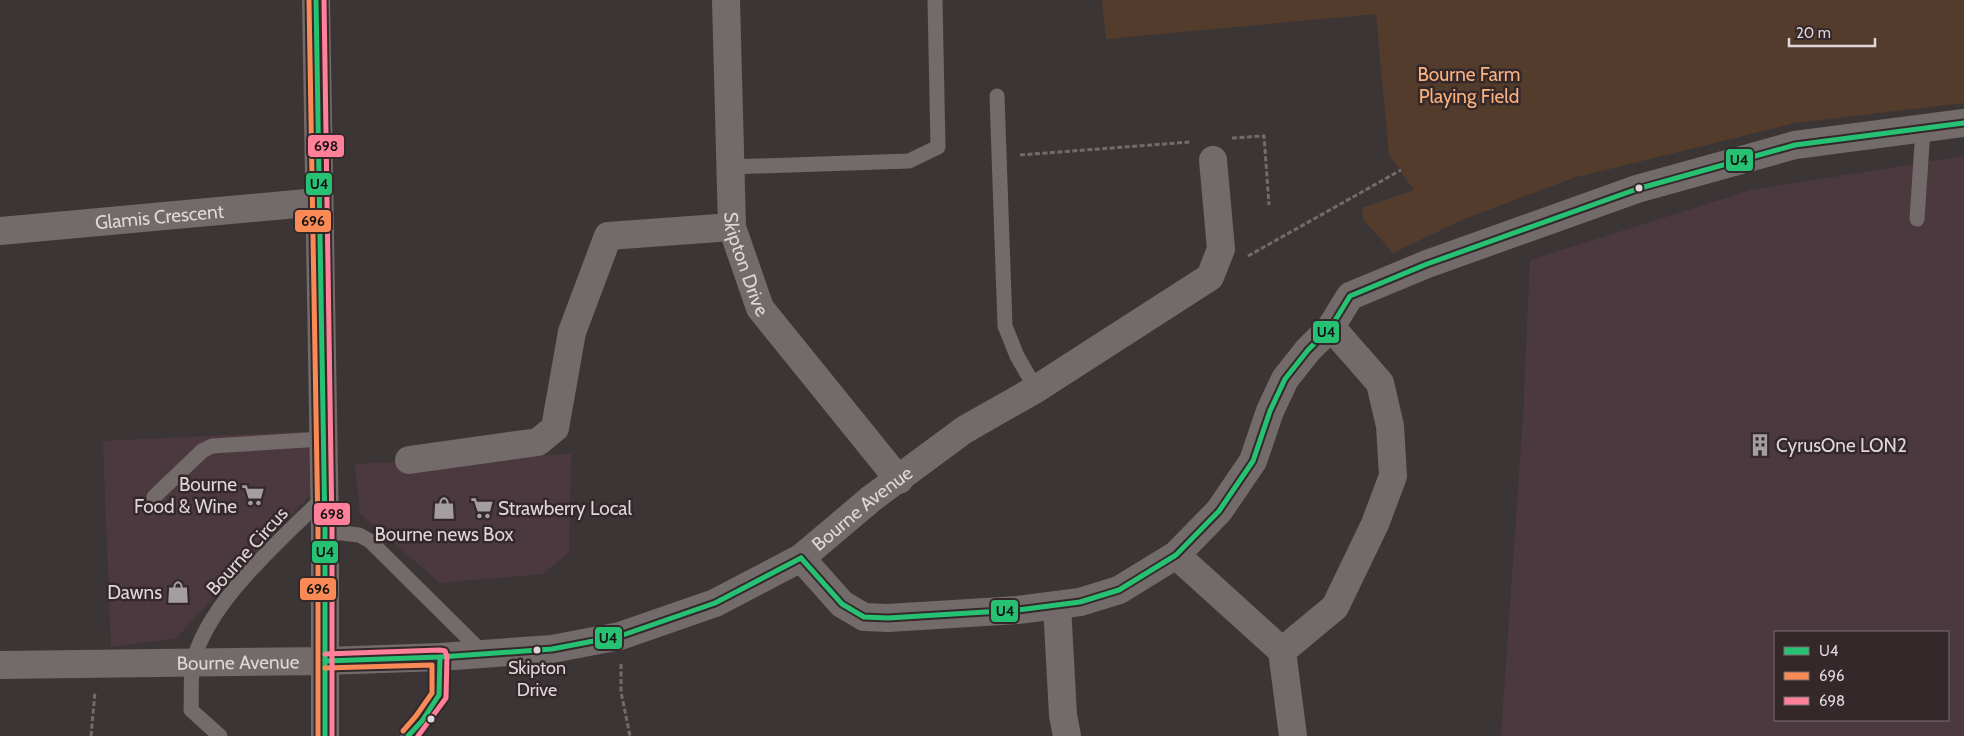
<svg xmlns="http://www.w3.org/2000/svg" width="1964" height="736" font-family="Cabin,sans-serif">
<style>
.built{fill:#4c393f;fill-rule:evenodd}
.green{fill:#543c2c}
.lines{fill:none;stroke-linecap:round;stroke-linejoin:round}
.path{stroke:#726b6a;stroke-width:3;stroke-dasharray:5 2.5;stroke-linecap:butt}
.service{stroke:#736b6a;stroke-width:15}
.minor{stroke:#736b6a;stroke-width:28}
.bus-1-casing{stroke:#34282b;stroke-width:9}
.bus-2-casing{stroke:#34282b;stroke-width:9}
.bus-3-casing{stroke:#34282b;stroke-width:9}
.bus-1{stroke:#26c172;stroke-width:5}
.bus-2{stroke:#f98a56;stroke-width:5}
.bus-3{stroke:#ff8098;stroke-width:5}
.bus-dot{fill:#ded6d8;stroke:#34282b;stroke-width:2}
.labels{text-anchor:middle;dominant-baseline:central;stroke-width:5;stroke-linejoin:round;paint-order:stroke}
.bus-label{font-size:18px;fill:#ded6d8;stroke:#34282b}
.park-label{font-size:19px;fill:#fcb27e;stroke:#34282b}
.street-label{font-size:19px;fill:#ded6d8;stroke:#34282b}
.poi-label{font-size:19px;fill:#ded6d8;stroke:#34282b;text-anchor:start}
.line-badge{stroke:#34282b;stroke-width:2}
.pale-badge-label{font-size:14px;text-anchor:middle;font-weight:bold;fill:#111}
</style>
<rect width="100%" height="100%" fill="#3c3536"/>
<g class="built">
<path d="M1964,156V736H1501L1523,416L1530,260L1751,190ZM1775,632H1948V720H1775Z"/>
<polygon points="315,431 312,493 176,638 111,647 103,441"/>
<polygon points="571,454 569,552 543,574 440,583 360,514 355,464"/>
</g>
<polygon class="green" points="1102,0 1964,0 1964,103 1795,123 1573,178 1464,219 1393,253 1364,220 1362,208 1414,190 1389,155 1376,14 1106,39"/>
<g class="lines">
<g class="path">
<polyline points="1232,138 1264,136 1269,205"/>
<polyline points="1020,155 1190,142"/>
<polyline points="1248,256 1401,170"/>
<polyline points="621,664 621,692 630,736"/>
<polyline points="91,736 95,692"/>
</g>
<g class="service">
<polyline points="997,96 1005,326 1017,356 1036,389"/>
<polyline points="730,167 909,161 938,147 935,0"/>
<polyline points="1917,219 1923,129"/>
<polyline points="154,497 202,451 212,446 323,439"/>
<polyline points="325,531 359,535 370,541 483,653"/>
<path d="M220,736L191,710C192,695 190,678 193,664C205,604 282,539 324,497"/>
<polyline points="408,736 422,721 439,695 440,657"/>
</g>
<g class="minor">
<polyline points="316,0 325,531 325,736"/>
<path id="s1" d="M726,0L732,227L760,308L899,480"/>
<path id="s2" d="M0,231L318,202"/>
<polyline points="409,460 538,442 555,428 572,332 608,236 732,227"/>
<polyline points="1176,555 1282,651 1293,736"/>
<polyline points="801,558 842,604 864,617 888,618 1018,610 1080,602 1119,590 1176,555 1219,511 1253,461 1270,411 1285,379 1308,350 1331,327 1350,296 1427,264 1637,189 1795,145 1964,123"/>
<polyline points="1057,606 1063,715 1067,736"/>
<polyline points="1282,651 1335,607 1375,524 1393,476 1390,426 1380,383 1331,327"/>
<path id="s3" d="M0,665L325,661L440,657L552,649L620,636L715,603L801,558L872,498L964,430L1036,389L1210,277L1221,249L1213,160"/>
</g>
<defs>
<g id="bus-1">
<polyline points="316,0 325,531 325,736"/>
<polyline points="801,558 842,604 864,617 888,618 1018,610 1080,602 1119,590 1176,555 1219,511 1253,461 1270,411 1285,379 1308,350 1331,327 1350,296 1427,264 1637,189 1795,145 1964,123"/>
<polyline points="325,661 440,657 552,649 620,636 715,603 801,558"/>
<polyline points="408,736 422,721 439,695 440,657"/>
</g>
<g id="bus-2">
<polyline points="309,0 318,531 318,736"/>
<polyline points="325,668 432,665 432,693 416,716 403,731"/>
</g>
<g id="bus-3">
<polyline points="324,0 332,531 332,736"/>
<polyline points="325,654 440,650 445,651 447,656 446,698 418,736"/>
</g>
</defs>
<use href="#bus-1" class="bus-1-casing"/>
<use href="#bus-2" class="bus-2-casing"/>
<use href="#bus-3" class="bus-3-casing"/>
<use href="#bus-1" class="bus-1"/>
<use href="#bus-2" class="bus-2"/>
<use href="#bus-3" class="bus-3"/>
</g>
<defs>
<symbol id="building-bare" viewBox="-9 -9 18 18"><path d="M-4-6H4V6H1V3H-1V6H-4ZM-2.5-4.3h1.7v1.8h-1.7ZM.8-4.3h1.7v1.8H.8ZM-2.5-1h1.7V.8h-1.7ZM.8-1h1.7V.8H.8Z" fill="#a59e9f" stroke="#34282b" stroke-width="2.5" paint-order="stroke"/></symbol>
<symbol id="supermarket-bare" viewBox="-9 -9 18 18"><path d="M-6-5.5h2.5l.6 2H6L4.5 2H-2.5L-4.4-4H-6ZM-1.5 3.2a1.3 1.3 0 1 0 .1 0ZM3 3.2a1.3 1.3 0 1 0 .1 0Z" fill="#a59e9f" stroke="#34282b" stroke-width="2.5" paint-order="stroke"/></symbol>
<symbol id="shop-bare" viewBox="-9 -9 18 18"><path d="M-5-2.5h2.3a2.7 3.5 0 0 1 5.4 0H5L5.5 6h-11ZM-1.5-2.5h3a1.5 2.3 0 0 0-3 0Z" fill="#a59e9f" stroke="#34282b" stroke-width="2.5" paint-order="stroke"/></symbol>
</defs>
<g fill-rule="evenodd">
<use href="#building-bare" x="1744" y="429" width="32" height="32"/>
<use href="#supermarket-bare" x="237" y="479" width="32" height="32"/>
<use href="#shop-bare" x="428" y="492" width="32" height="32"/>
<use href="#supermarket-bare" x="466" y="492" width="32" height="32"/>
<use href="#shop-bare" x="162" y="576" width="32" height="32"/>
</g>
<g class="bus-dot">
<circle cx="1639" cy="188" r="4.5"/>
<circle cx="537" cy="650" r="4.5"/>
<circle cx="431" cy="719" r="4.5"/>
</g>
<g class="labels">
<g class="bus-label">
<text x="537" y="668">Skipton<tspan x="537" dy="22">Drive</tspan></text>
</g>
<g class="park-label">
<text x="1469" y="74">Bourne Farm<tspan x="1469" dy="22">Playing Field</tspan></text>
</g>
<g class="street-label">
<text stroke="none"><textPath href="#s2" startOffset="160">Glamis Crescent</textPath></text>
<text stroke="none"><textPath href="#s1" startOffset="266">Skipton Drive</textPath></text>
<text stroke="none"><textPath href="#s3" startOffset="898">Bourne Avenue</textPath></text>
<text transform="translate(247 551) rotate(-48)">Bourne Circus</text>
<text stroke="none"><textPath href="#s3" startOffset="238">Bourne Avenue</textPath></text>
</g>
<g class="poi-label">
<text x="1776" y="445">CyrusOne LON2</text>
<text x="237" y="484" text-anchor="end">Bourne<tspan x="237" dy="22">Food &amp; Wine</tspan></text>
<text x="498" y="508">Strawberry Local</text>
<text x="444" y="534" text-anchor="middle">Bourne news Box</text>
<text x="162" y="592" text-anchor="end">Dawns</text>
</g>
</g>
<g class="line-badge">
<rect x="307" y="134" width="38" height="24" rx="5" fill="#ff8098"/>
<rect x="1725" y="148" width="29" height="24" rx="5" fill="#26c172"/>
<rect x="305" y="172" width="28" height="24" rx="5" fill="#26c172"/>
<rect x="294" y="209" width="38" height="24" rx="5" fill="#f98a56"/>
<rect x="1312" y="320" width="28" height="24" rx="5" fill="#26c172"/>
<rect x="313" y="502" width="38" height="24" rx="5" fill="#ff8098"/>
<rect x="311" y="540" width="28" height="24" rx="5" fill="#26c172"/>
<rect x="299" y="577" width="38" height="24" rx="5" fill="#f98a56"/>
<rect x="990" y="599" width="29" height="24" rx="5" fill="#26c172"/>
<rect x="594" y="626" width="29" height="24" rx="5" fill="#26c172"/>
</g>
<g class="pale-badge-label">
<text x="326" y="151">698</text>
<text x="1739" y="165">U4</text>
<text x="319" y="189">U4</text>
<text x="313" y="226">696</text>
<text x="1326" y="337">U4</text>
<text x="332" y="519">698</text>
<text x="325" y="557">U4</text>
<text x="318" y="594">696</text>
<text x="1005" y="616">U4</text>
<text x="608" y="643">U4</text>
</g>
<rect x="1774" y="631" width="175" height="90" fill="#34282b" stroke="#786e70"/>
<rect x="1784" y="647" width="25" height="8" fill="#26c172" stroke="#786e70"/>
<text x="1819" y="656" font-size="15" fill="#ded6d8">U4</text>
<rect x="1784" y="672" width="25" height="8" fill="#f98a56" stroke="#786e70"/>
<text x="1819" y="681" font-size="15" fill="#ded6d8">696</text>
<rect x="1784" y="697" width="25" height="8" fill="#ff8098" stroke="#786e70"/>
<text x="1819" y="706" font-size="15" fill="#ded6d8">698</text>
<path d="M1789 38v8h86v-8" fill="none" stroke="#ded6d8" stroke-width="2.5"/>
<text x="1796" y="38" font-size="15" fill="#ded6d8" stroke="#34282b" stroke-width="4" paint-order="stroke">20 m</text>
</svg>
